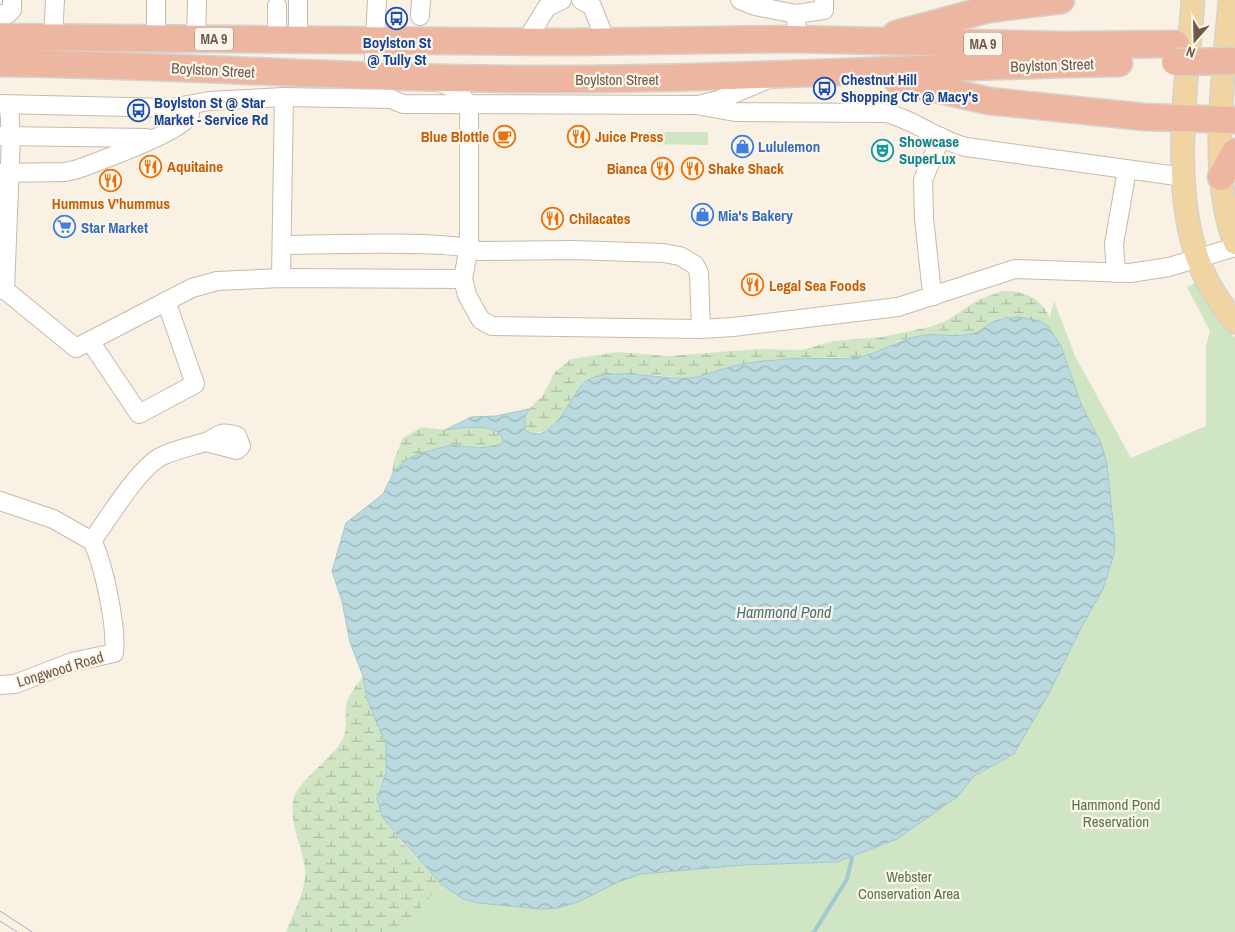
<svg xmlns="http://www.w3.org/2000/svg" width="1235" height="932" font-family="'Archivo Narrow',sans-serif">
<style>
.wetland{fill:url(#wetland-marsh)}
.park{fill:#d0e5c4}
.water{fill:url(#water-waves);stroke:#a2c8d0}
.lines{fill:none;stroke-linecap:round;stroke-linejoin:round}
.stream{stroke:#a2c8d0;stroke-width:4}
.minor-casing{stroke:#c8b9ab;stroke-width:20}
.major-casing{stroke:#d6d1cd;stroke-width:25}
.highway-casing{stroke:#d6d1cd;stroke-width:29}
.minor{stroke:#fff;stroke-width:18}
.major{stroke:#f0d5a3;stroke-width:22}
.highway{stroke:#ecb6a1;stroke-width:26}
.tram{stroke:#b4a4c0;stroke-width:1}
.highway-bridge-casing{stroke:#d6d1cd;stroke-width:29;stroke-linecap:butt}
.highway-bridge{stroke:#ecb6a1;stroke-width:26}
.labels{text-anchor:middle;dominant-baseline:central;stroke-width:4.5;stroke-linejoin:round;paint-order:stroke}
.shield{fill:#fcf5e9;stroke:#99887b;stroke-width:1}
.shield-label{font-size:14px;font-weight:bold;fill:#6e594c}
.transit-label{font-size:15px;font-weight:bold;fill:#164399;stroke:#fcf5e9;text-anchor:start}
.street-label{font-size:15px;fill:#6e594c;stroke:#fcf5e9}
.food-label{font-size:15px;font-weight:bold;fill:#c56008;stroke:#fcf5e9;text-anchor:start}
.culture-label{font-size:15px;font-weight:bold;fill:#0d838f;stroke:#fcf5e9;text-anchor:start}
.shop-label{font-size:15px;font-weight:bold;fill:#366cbe;stroke:#fcf5e9;text-anchor:start}
.park-label{font-size:15px;fill:#557849;stroke:#fcf5e9}
.water-label{font-size:16px;font-style:italic;fill:#49747f;stroke:#fcf5e9}
</style>
<defs>
<pattern id="wetland-marsh" width="20" height="14" patternUnits="userSpaceOnUse" patternTransform="scale(1.25)"><rect width="20" height="14" fill="#d0e5c4"/><path d="M1 5h8M5 5V1M11 12h8M15 12V8" fill="none" stroke="#adbda1"/></pattern>
<pattern id="water-waves" width="16" height="10" patternUnits="userSpaceOnUse" patternTransform="scale(1.25)"><rect width="16" height="10" fill="#bbdae0"/><path d="M0 5q4-4 8 0t8 0" fill="none" stroke="#9cb4b8"/></pattern>
</defs>
<rect width="100%" height="100%" fill="#f9f1e3"/>
<g class="wetland">
<path d="M1002,291C1034,290 1049,307 1056,335L1020,317L1002,318L989,324L978,333L962,336L922,335L897,341L884,349L858,357L776,359L746,364L692,378L638,374L599,376L588,379L558,420L548,430L532,434L525,430V417L529,409L543,395L555,372L571,359L617,352L669,356L759,349L802,350L833,341L882,337L929,327L946,321L976,301Z"/>
<path d="M468,426C479,428 503,427 503,441L499,445L479,448L452,445L418,454L391,478L394,460L403,438L422,427L445,430Z"/>
<path d="M363,676C365,687 366,699 371,710C376,721 384,732 386,745C390,763 383,776 378,793C372,817 415,855 431,874L984,769L830,932H286C293,914 307,889 305,870C303,846 288,823 294,798C297,784 327,761 336,749C350,732 344,725 346,706C347,696 358,684 363,676Z"/>
</g>
<g class="park">
<polygon points="643,132 708,132 708,145 643,144"/>
<polygon points="1197,282 1228,330 1235,337 1235,932 399,932 441,884 463,899 478,903 541,909 578,902 618,882 654,872 744,865 837,862 897,839 957,797 974,776 1014,754 1049,693 1082,626 1103,589 1114,554 1107,464 1101,443 1081,404 1061,346 1048,326 1054,301 1075,356 1131,458 1206,426 1206,346 1210,331 1187,287"/>
</g>
<path class="water" d="M1020,317L1040,321L1048,326L1061,346L1081,404L1101,443L1107,464L1115,542L1114,554L1103,589L1082,626L1049,693L1014,754L974,776L957,797L897,839L837,862L744,865L641,874L618,882L578,902L558,908L541,909L478,903L463,899L441,884L396,834L382,816L377,799L386,771V745L367,699L363,676L350,642L342,601L332,571L346,523L383,494L395,470L405,461L418,454L451,445L479,448L499,445L503,442C503,421 458,428 445,430L471,417L496,416L529,409L525,417V430C553,449 570,394 586,381C593,376 606,374 615,374C640,373 666,379 690,378C702,377 712,372 723,369C740,364 758,361 775,360C803,356 832,361 859,357C880,353 898,340 919,336C937,332 957,339 975,333C980,332 983,328 988,325C997,318 1009,318 1020,317Z"/>
<g class="lines">
<polyline class="stream" points="814,932 847,879 852,858"/>
<defs>
<g id="minor">
<polyline points="156,0 156,38"/>
<polyline points="581,0 592,6 606,41"/>
<polyline points="740,0 755,6 796,14"/>
<polyline points="0,14 8,14 12,10 12,0"/>
<polyline points="420,16 421,0"/>
<polyline points="53,37 55,0"/>
<polyline points="196,38 197,0"/>
<polyline points="277,39 277,6"/>
<polyline points="797,39 796,14 824,10 824,0"/>
<polyline points="298,40 298,0"/>
<polyline points="526,41 547,7 562,0"/>
<polyline points="373,77 377,0"/>
<polyline points="438,81 457,90 469,105 469,246 463,279 467,295 478,315 481,320 492,326 701,329 733,327 898,307 1015,269 1130,273 1169,267 1235,247"/>
<polyline points="0,104 171,108 209,101 284,97 391,99 403,104 698,105 719,100 766,80"/>
<path d="M701,106L735,112L885,113C914,119 937,140 966,147L1184,177"/>
<polyline points="0,136 147,138"/>
<path d="M0,173L65,172L78,169C99,161 182,132 190,115L189,106"/>
<path d="M282,245C315,245 457,239 478,251L573,250L663,253L680,256L695,265L699,273L701,329"/>
<polyline points="1116,273 1114,244 1127,170"/>
<polyline points="281,278 284,97"/>
<polyline points="0,290 5,290 76,348 192,288 217,281 281,278 463,279"/>
<polyline points="5,290 11,137 9,105"/>
<polyline points="934,296 931,284 924,218 923,180 941,137"/>
<polyline points="90,341 139,414 195,384 166,301"/>
<path d="M0,501L53,519L92,541C104,564 117,628 114,653L72,662L15,684L0,685"/>
<path d="M92,541C108,519 139,467 162,456C175,450 189,447 202,443C219,439 216,429 237,436L241,446L237,450L206,442"/>
</g>
<g id="major">
<path d="M1193,0C1187,85 1166,207 1209,284C1216,298 1226,310 1235,322"/>
<path d="M1230,0C1224,78 1208,169 1235,243"/>
</g>
<g id="highway">
<polyline points="896,34 989,9 1061,0"/>
<polyline points="0,37 568,42 790,39 1064,45 1176,44"/>
<path d="M0,63C186,65 371,80 556,79C744,79 931,66 1119,63"/>
<polyline points="897,80 989,101 1144,117 1235,120"/>
<polyline points="1221,177 1235,152"/>
</g>
</defs>
<use href="#minor" class="minor-casing"/>
<use href="#major" class="major-casing"/>
<use href="#highway" class="highway-casing"/>
<use href="#minor" class="minor"/>
<use href="#major" class="major"/>
<use href="#highway" class="highway"/>
<g class="tram">
<polyline points="0,911 32,932"/>
<polyline points="0,921 17,932"/>
</g>
<defs>
<polyline id="highway-bridge" points="1175,62 1235,61"/>
</defs>
<use href="#highway-bridge" class="highway-bridge-casing"/>
<use href="#highway-bridge" class="highway-bridge"/>
</g>
<defs>
<symbol id="bus-ring" viewBox="-11 -11 22 22"><circle r="9.5" fill="#fcf5e9" stroke="#1a4fb4" stroke-width="1.5"/><path d="M-5-6H5V4H4V6H2V4H-2V6H-4V4H-5ZM-3.5-4V0h7V-4ZM-3.5 1.2v1.5H-2V1.2ZM2 1.2v1.5H3.5V1.2Z" fill="#1a4fb4"/></symbol>
<symbol id="cafe-ring" viewBox="-11 -11 22 22"><circle r="9.5" fill="#fcf5e9" stroke="#e8710a" stroke-width="1.5"/><path d="M-5.5-4.5H6V0H3Q3 3.5 0 3.5H-2.5Q-5.5 3.5-5.5 0ZM3-3.2v2h1.7v-2ZM-6 4.5H4V6H-6Z" fill="#e8710a"/></symbol>
<symbol id="restaurant-ring" viewBox="-11 -11 22 22"><circle r="9.5" fill="#fcf5e9" stroke="#e8710a" stroke-width="1.5"/><path d="M-5-6h1v4h1v-4h1v4h1v-4h1v5L-1.5 .5V6h-2V.5L-5-1ZM5-6V6H3V1.5H1.5Q1.5-4 5-6Z" fill="#e8710a"/></symbol>
<symbol id="shop-ring" viewBox="-11 -11 22 22"><circle r="9.5" fill="#fcf5e9" stroke="#3f7fe0" stroke-width="1.5"/><path d="M-5-2.5h2.3a2.7 3.5 0 0 1 5.4 0H5L5.5 6h-11ZM-1.5-2.5h3a1.5 2.3 0 0 0-3 0Z" fill="#3f7fe0"/></symbol>
<symbol id="theatre-ring" viewBox="-11 -11 22 22"><circle r="9.5" fill="#fcf5e9" stroke="#0f9aa8" stroke-width="1.5"/><path d="M-5-5.5Q0-4 5-5.5V0Q5 5 0 6Q-5 5-5 0ZM-3.3-2.5H-1v1.5H-3.3ZM1-2.5H3.3v1.5H1ZM-2.8 1Q0 5.5 2.8 1Z" fill="#0f9aa8"/></symbol>
<symbol id="supermarket-ring" viewBox="-11 -11 22 22"><circle r="9.5" fill="#fcf5e9" stroke="#3f7fe0" stroke-width="1.5"/><path d="M-6-5.5h2.5l.6 2H6L4.5 2H-2.5L-4.4-4H-6ZM-1.5 3.2a1.3 1.3 0 1 0 .1 0ZM3 3.2a1.3 1.3 0 1 0 .1 0Z" fill="#3f7fe0"/></symbol>
</defs>
<g fill-rule="evenodd">
<use href="#bus-ring" x="384" y="6" width="25" height="25"/>
<use href="#bus-ring" x="812" y="76" width="25" height="25"/>
<use href="#bus-ring" x="126" y="98" width="25" height="25"/>
<use href="#cafe-ring" x="492" y="124" width="25" height="25"/>
<use href="#restaurant-ring" x="566" y="124" width="25" height="25"/>
<use href="#shop-ring" x="730" y="134" width="25" height="25"/>
<use href="#theatre-ring" x="870" y="138" width="25" height="25"/>
<use href="#restaurant-ring" x="138" y="154" width="25" height="25"/>
<use href="#restaurant-ring" x="650" y="156" width="25" height="25"/>
<use href="#restaurant-ring" x="680" y="156" width="25" height="25"/>
<use href="#restaurant-ring" x="98" y="168" width="25" height="25"/>
<use href="#shop-ring" x="690" y="202" width="25" height="25"/>
<use href="#restaurant-ring" x="540" y="206" width="25" height="25"/>
<use href="#supermarket-ring" x="52" y="214" width="25" height="25"/>
<use href="#restaurant-ring" x="740" y="272" width="25" height="25"/>
</g>
<g class="labels">
<g class="shield">
<rect x="195" y="27.5" width="38" height="23" rx="4"/>
<rect x="964" y="32.5" width="38" height="23" rx="4"/>
</g>
<g class="shield-label">
<text x="214" y="39">MA 9</text>
<text x="983" y="44">MA 9</text>
</g>
<g class="transit-label">
<text x="397" y="42" text-anchor="middle">Boylston St<tspan x="397" dy="17">@ Tully St</tspan></text>
<text x="841" y="79">Chestnut Hill<tspan x="841" dy="17">Shopping Ctr @ Macy's</tspan></text>
<text x="154" y="102">Boylston St @ Star<tspan x="154" dy="17">Market - Service Rd</tspan></text>
</g>
<g class="street-label">
<text transform="translate(1052 65) rotate(-2)">Boylston Street</text>
<text transform="translate(213 70) rotate(3)">Boylston Street</text>
<text x="617" y="79">Boylston Street</text>
<text transform="translate(60 669) rotate(-17)">Longwood Road</text>
</g>
<g class="food-label">
<text x="489" y="136" text-anchor="end">Blue Blottle</text>
<text x="595" y="136">Juice Press</text>
<text x="167" y="166">Aquitaine</text>
<text x="647" y="168" text-anchor="end">Bianca</text>
<text x="708" y="168">Shake Shack</text>
<text x="111" y="203" text-anchor="middle">Hummus V'hummus</text>
<text x="569" y="218">Chilacates</text>
<text x="769" y="285">Legal Sea Foods</text>
</g>
<g class="culture-label">
<text x="899" y="141">Showcase<tspan x="899" dy="17">SuperLux</tspan></text>
</g>
<g class="shop-label">
<text x="758" y="146">Lululemon</text>
<text x="718" y="215">Mia's Bakery</text>
<text x="81" y="227">Star Market</text>
</g>
<g class="park-label">
<text x="1116" y="804">Hammond Pond<tspan x="1116" dy="17">Reservation</tspan></text>
<text x="909" y="876">Webster<tspan x="909" dy="17">Conservation Area</tspan></text>
</g>
<g class="water-label">
<text x="784" y="612">Hammond Pond</text>
</g>
</g>
<g transform="translate(1195 40) rotate(200)" stroke="#fcf5e9" stroke-width="4" paint-order="stroke">
<path d="M0-4L9 19L0 12L-9 19Z" fill="#6e594c"/>
<text y="-8" font-size="14" font-weight="bold" text-anchor="middle" fill="#6e594c">N</text>
</g>
</svg>
